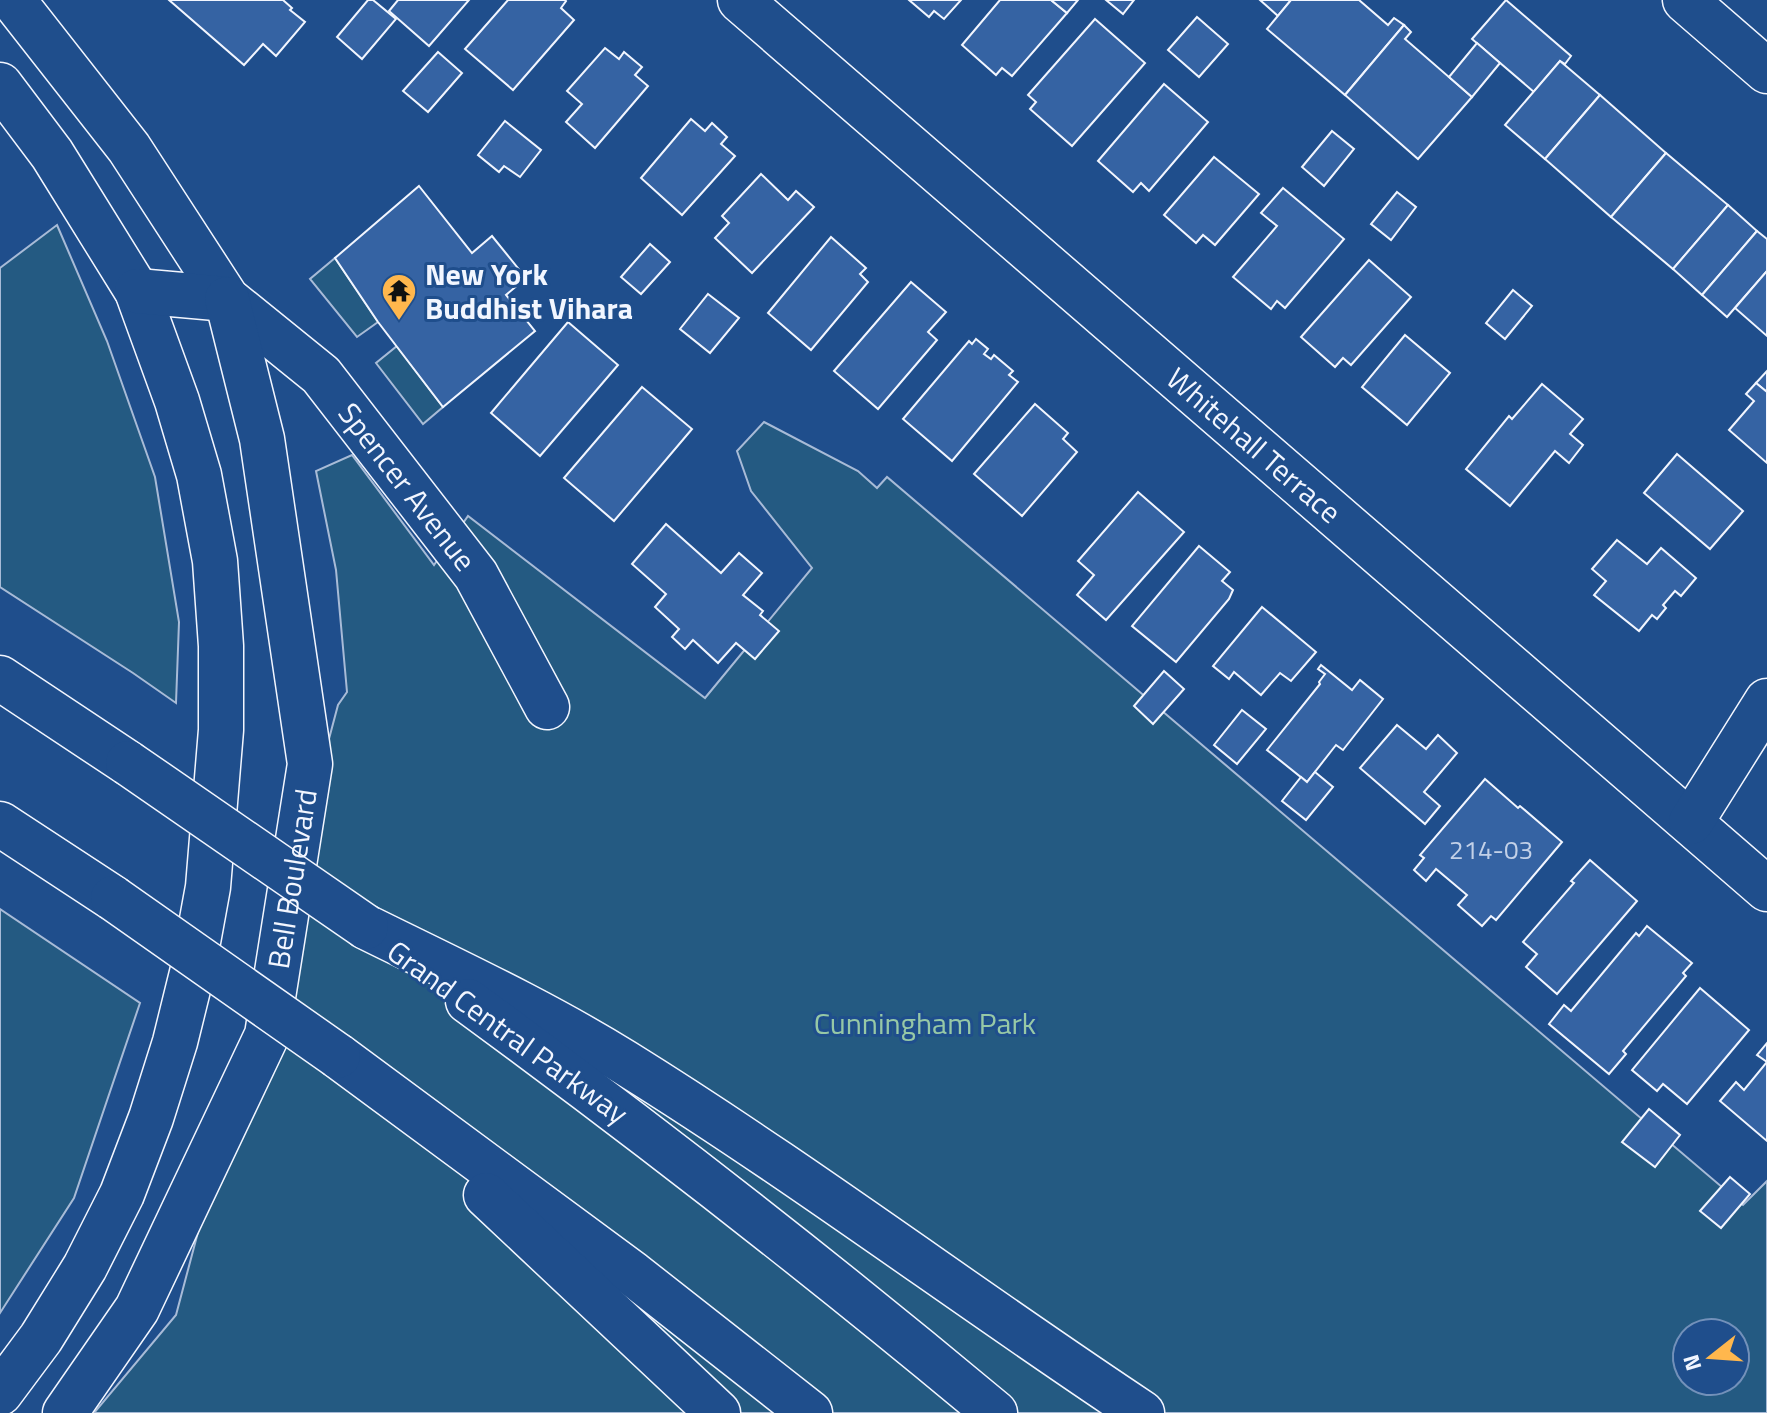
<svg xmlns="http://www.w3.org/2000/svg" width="1767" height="1413" font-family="'Titillium Web',sans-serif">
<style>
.green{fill:#245a82;stroke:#a8bbd7;stroke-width:2;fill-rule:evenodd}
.building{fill:#3563a3;stroke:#f2f6ff;stroke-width:2}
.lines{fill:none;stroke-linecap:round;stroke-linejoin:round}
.minor-casing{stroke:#f2f6ff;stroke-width:47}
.major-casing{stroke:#f2f6ff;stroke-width:47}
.highway-casing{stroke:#f2f6ff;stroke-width:47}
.minor{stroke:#1f4e8c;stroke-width:44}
.major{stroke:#1f4e8c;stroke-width:44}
.highway{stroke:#1f4e8c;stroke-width:44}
.highway-bridge-casing{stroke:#f2f6ff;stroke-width:47;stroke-linecap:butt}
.highway-bridge{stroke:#1f4e8c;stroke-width:44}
.labels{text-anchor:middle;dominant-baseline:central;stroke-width:6;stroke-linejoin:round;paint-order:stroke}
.number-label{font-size:26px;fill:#c3d1e8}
.poi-label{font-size:30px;font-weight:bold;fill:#f2f6ff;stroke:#1f4e8c;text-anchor:start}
.street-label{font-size:30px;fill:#f2f6ff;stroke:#1f4e8c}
.park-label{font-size:30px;fill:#97c8a6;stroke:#1f4e8c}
</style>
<rect width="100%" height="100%" fill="#1f4e8c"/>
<g class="green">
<polygon points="57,225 107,341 155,477 179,622 176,703 133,673 0,587 0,268"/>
<polygon points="335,258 378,322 357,337 310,279"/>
<polygon points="397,346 443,407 423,424 376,363"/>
<path d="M764,422L858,471L877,488L887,477L1743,1205L1767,1181V1413H94L176,1315L338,705L347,692L336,570L316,471L352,455L434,565L468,516L705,698L812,568L751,491L737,451ZM1687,1333H1735V1381H1687Z"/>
<polygon points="0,909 140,1003 74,1198 0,1313"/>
</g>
<g class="building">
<polygon points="169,0 283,0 292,8 290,10 305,22 276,56 263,44 244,65"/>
<polygon points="368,0 373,0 396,19 362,59 337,37"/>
<polygon points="398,0 469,0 429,46 389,11"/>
<polygon points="508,0 565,0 566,1 561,8 574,20 513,90 465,49"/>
<polygon points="909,0 961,0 944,19 934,11 929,17"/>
<polygon points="1000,0 1051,0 1067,13 1012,76 1002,68 996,75 962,45"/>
<polygon points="1051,0 1078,0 1067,13"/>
<polygon points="1106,0 1134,0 1123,14"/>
<polygon points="1260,0 1291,0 1278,16"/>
<polygon points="1291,0 1359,0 1388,25 1394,18 1404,25 1345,95 1267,29"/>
<polygon points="1506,0 1571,56 1565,64 1560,61 1534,92 1472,39"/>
<polygon points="1197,17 1228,44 1199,77 1168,50"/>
<polygon points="1095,19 1145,63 1072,146 1030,109 1036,102 1028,95"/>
<polygon points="1404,25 1411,32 1405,39 1472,97 1418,159 1345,95"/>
<polygon points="1477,43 1500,63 1472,97 1449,77"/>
<polygon points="605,48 619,59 624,52 642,67 635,75 648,86 595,148 566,122 582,104 567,91"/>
<polygon points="438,52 462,73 428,112 403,91"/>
<polygon points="1560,61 1600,95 1545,159 1505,125"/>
<polygon points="1164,84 1208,122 1149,191 1141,183 1133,192 1098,161"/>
<polygon points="1600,95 1666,153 1611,217 1545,159"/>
<polygon points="691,119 705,131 712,123 727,137 721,144 735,156 682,215 641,178"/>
<polygon points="505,121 541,150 520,177 504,166 499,172 478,155"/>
<polygon points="1332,131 1354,149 1324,186 1302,167"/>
<polygon points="1666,153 1728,205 1673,269 1611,217"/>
<polygon points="1214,157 1259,194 1215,245 1203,235 1196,243 1164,215"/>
<polygon points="761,174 788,200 796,191 814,207 752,273 715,238 729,223 722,216"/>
<polygon points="419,186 472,253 492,236 526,278 506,295 535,331 443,407 378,322 335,258"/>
<polygon points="1283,188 1344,239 1285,308 1277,301 1271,309 1233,277 1277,226 1261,213"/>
<polygon points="1397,192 1416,207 1391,240 1371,224"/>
<polygon points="1728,205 1757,231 1702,295 1673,269"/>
<polygon points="1757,231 1767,239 1767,271 1727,317 1702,295"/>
<polygon points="831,237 866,268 860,274 868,282 811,350 768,313"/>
<polygon points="650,244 670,262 641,294 621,277"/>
<polygon points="1369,260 1411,297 1351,365 1343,358 1335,367 1301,337"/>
<polygon points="1767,271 1767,336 1735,308"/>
<polygon points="911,282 946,312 928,332 937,340 878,409 834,371"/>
<polygon points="1513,290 1532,306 1505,339 1486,323"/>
<polygon points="708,294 739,318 710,353 680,329"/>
<polygon points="568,322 618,365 540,456 491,413"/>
<polygon points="1405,335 1450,373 1407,425 1362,387"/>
<polygon points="976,339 988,349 984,354 991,359 994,355 1013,371 1009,375 1018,382 952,461 903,419 969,341 972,344"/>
<polygon points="1767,371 1767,392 1756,383"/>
<polygon points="1756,383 1767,392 1767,463 1729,430 1754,401 1746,394"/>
<polygon points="1542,384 1583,419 1570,434 1583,445 1569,463 1555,451 1510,506 1466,469 1509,416 1512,419"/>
<polygon points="642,387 692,429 614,521 564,478"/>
<polygon points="1035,404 1068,433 1063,439 1077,452 1022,516 974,474"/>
<polygon points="1677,454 1743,511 1710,549 1644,493"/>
<polygon points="1138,492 1184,532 1106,620 1077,595 1094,575 1078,561"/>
<polygon points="666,524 721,573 739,553 762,573 743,595 763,611 760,615 779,631 755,659 736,643 718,663 693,640 685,649 672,637 679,629 655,607 666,594 632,564"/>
<polygon points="1617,540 1647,564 1661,548 1696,578 1681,596 1675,591 1663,605 1666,608 1657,619 1652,615 1639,631 1594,595 1606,581 1592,569"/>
<polygon points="1199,546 1230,572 1222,581 1233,590 1229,599 1176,662 1132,626"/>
<polygon points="1262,607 1316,652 1291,681 1280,673 1261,695 1234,672 1229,679 1213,666"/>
<polygon points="1321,665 1352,690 1360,680 1383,699 1343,750 1336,745 1307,782 1267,750 1320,684 1319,682 1325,674 1318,669"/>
<polygon points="1164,671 1184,689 1153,724 1134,706"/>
<polygon points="1242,710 1266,729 1237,764 1214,745"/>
<polygon points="1397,725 1426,749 1438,735 1457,753 1424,792 1440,806 1425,824 1360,768"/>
<polygon points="1315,772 1333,787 1306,820 1282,801 1301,777 1307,782"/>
<polygon points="1485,779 1518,808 1520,806 1562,842 1496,920 1491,916 1482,926 1458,905 1467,895 1436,869 1426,881 1414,870 1424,858 1420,855"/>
<polygon points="1590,860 1637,901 1557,994 1526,967 1537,954 1523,942 1574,883 1571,881"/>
<polygon points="1647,926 1692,963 1683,973 1686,976 1623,1051 1626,1054 1609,1074 1549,1024 1564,1005 1571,1011 1636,933 1639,936"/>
<polygon points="1700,988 1749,1030 1687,1104 1663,1084 1657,1091 1632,1070"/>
<polygon points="1767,1043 1767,1141 1720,1101 1736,1082 1744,1090 1767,1062 1757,1055"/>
<polygon points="1649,1109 1680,1135 1655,1167 1622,1142"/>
<polygon points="1730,1177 1750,1194 1721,1228 1700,1211"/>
</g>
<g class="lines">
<defs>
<g id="minor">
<path id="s1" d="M13,0L129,148L227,299L321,375L476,575L547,707"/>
<path id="s2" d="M740,0L1767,889"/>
<polyline points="0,85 52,154 137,291 177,401 199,475 215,561 221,646 221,730 208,887 193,969 175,1042 151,1118 122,1194 85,1267 41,1338 0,1393"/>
<polyline points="137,291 227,299"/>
<polyline points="1691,822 1767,701"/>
<path id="s3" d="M65,1413L137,1309L267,1035L310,764L262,439L227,299"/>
</g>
<polyline id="major" points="1685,0 1767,71"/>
<g id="highway">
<polyline points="0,678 128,763"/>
<polyline points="0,824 113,898"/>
<path d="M366,927C453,970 542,1011 624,1062C801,1172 968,1298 1142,1413"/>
<path d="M468,1001C648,1133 824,1270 995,1413"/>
<polyline points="338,1056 633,1274 810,1413"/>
<polyline points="486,1195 718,1413"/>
</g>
</defs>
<use href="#minor" class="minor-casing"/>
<use href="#major" class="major-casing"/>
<use href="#highway" class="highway-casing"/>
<use href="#minor" class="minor"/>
<use href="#major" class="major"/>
<use href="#highway" class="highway"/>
<defs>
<g id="highway-bridge">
<polyline points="128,763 366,927"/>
<polyline points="113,898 338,1056"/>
</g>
</defs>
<use href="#highway-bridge" class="highway-bridge-casing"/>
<use href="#highway-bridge" class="highway-bridge"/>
</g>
<defs>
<symbol id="temple-pin" viewBox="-11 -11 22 30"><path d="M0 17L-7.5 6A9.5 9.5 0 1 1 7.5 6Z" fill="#ffb74d" stroke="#1f4e8c"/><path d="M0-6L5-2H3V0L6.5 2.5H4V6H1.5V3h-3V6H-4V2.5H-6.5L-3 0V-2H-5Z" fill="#111"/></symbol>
</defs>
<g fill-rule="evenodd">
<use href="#temple-pin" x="379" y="271" width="40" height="54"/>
</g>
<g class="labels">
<g class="number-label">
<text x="1491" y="849">214-03</text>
</g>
<g class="poi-label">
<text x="425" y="274">New York<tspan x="425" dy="34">Buddhist Vihara</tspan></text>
</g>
<g class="street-label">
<text stroke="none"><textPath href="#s2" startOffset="680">Whitehall Terrace</textPath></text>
<text stroke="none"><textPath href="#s1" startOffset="630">Spencer Avenue</textPath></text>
<text stroke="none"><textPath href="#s3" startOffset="588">Bell Boulevard</textPath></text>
<text transform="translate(508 1032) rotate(36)">Grand Central Parkway</text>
</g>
<g class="park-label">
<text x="925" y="1023">Cunningham Park</text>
</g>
</g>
<g transform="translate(1711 1357) rotate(253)"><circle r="38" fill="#1f4e8c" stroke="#7391ba" stroke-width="2"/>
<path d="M0-6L14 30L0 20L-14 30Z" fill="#ffb74d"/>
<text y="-12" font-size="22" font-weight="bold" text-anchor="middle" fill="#f2f6ff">N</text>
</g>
</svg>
